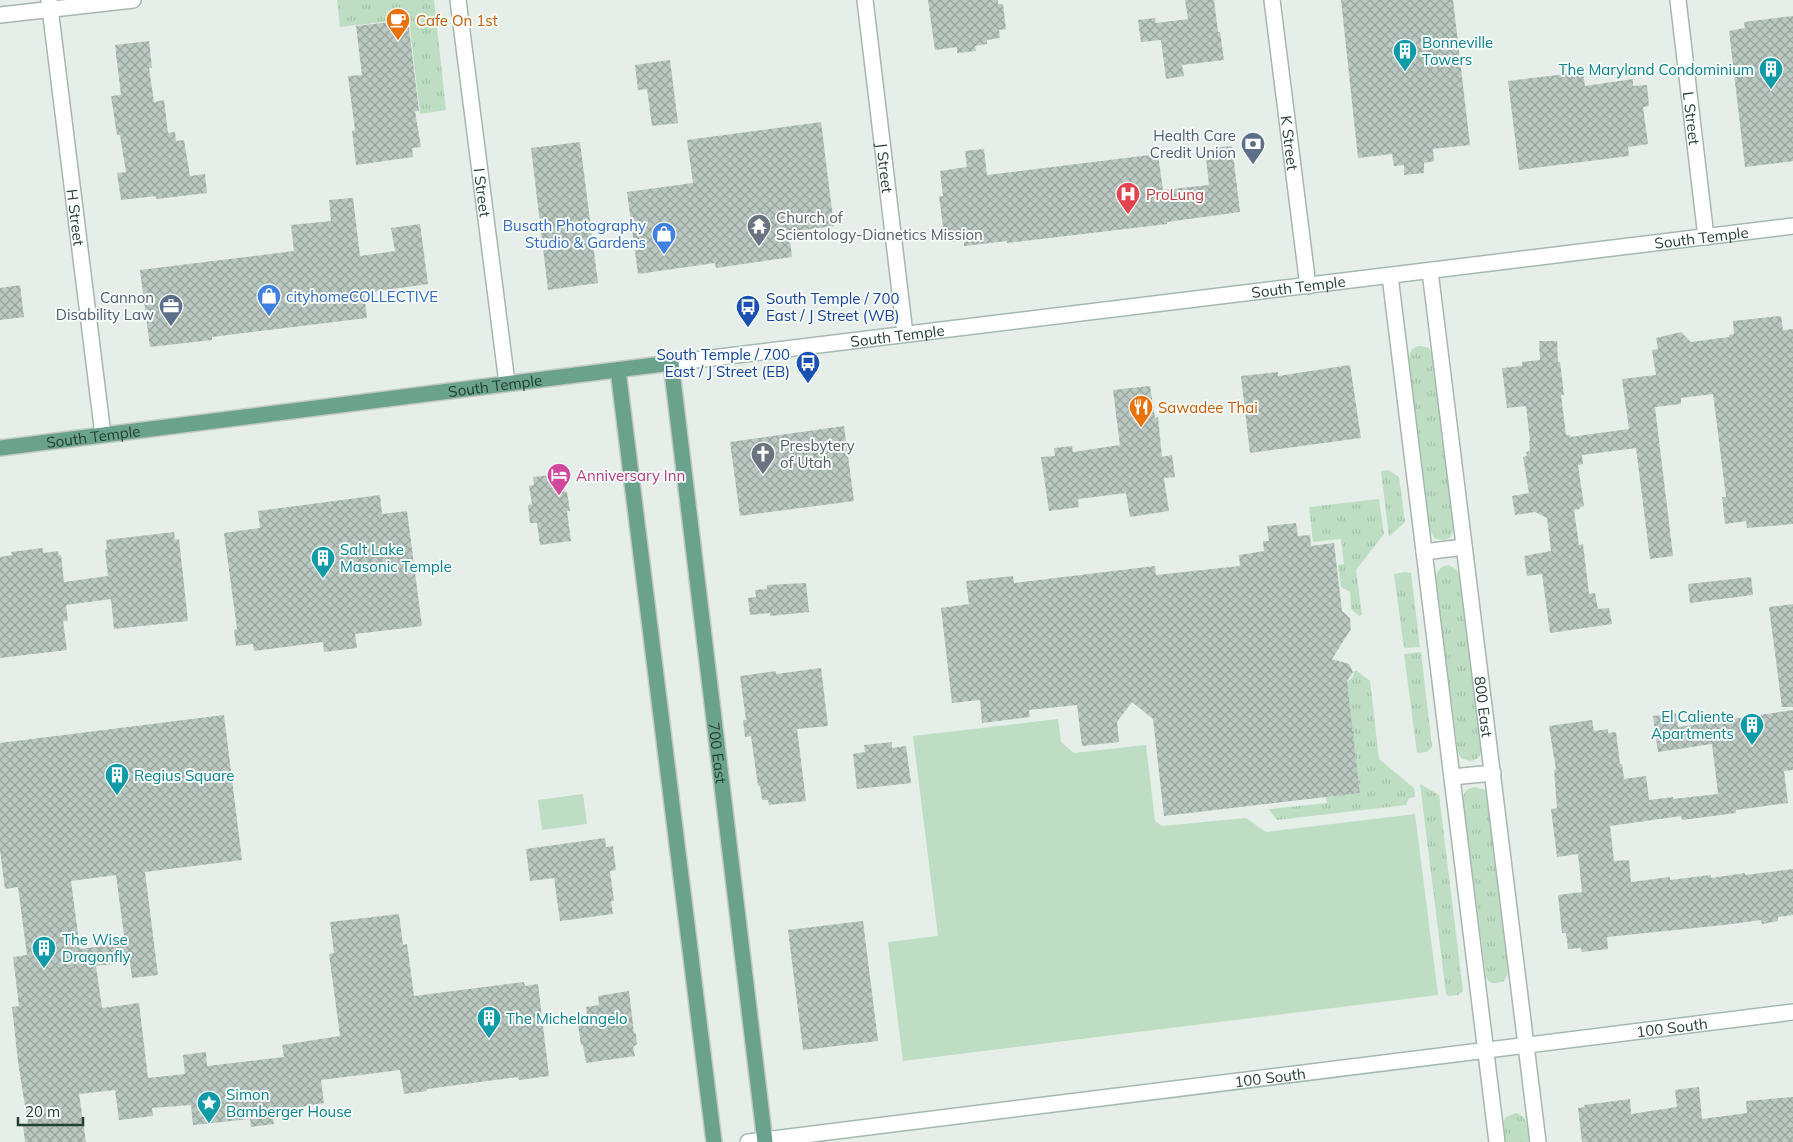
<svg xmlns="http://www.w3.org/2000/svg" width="1793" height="1142" font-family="Mulish,sans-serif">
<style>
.grass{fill:url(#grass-tufts)}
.park{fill:#bedec4}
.building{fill:url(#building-cross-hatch);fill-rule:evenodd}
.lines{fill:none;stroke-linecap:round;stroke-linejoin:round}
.street-casing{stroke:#a7b6af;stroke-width:18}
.secondary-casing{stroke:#a3b9af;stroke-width:18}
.primary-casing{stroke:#c2c9c6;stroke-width:18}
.street{stroke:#fff;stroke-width:15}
.secondary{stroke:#fff;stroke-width:15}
.primary{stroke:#6aa28e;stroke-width:15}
.labels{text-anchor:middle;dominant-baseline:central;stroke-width:4;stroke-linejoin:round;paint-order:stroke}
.food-label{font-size:15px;fill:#c56008;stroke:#f5faf7;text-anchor:start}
.culture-label{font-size:15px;fill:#0d838f;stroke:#f5faf7;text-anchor:start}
.street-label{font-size:15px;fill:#243f35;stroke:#f5faf7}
.service-label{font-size:15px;fill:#4e5e75;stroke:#f5faf7;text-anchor:end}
.health-label{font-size:15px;fill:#be3a42;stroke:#f5faf7;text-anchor:start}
.worship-label{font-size:15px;fill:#5b616d;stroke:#f5faf7;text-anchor:start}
.shop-label{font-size:15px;fill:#366cbe;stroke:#f5faf7;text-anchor:end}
.transit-label{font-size:15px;fill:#164399;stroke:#f5faf7;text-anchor:start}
.hotel-label{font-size:15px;fill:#b23c85;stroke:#f5faf7;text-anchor:start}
</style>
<defs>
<pattern id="grass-tufts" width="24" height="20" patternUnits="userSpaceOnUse" patternTransform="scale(1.25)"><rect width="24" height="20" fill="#bedec4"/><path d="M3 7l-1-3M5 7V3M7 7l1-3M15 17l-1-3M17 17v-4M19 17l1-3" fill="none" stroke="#a3c0a9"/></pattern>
<pattern id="building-cross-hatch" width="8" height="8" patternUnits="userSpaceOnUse" patternTransform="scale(1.25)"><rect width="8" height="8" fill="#bac8c1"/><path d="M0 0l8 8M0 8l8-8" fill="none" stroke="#97a49e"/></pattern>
</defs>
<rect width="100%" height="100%" fill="#e5eee9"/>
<g class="grass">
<polygon points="337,0 434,0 446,110 420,114 409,19 340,27"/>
<path d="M1418,346C1425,346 1429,347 1433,353L1454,528L1450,538L1444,540L1435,539L1430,530L1409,360C1409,351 1411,349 1418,346Z"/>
<polygon points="1388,470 1399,477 1405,522 1389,537 1381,471"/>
<polygon points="1379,499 1384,534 1356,570 1362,615 1359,616 1351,609 1350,592 1341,587 1338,565 1344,564 1341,539 1313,542 1309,507"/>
<path d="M1448,565L1456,569L1459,574L1481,749C1481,757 1477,760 1470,761L1461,758L1458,752L1436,582L1437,572L1442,567Z"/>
<polygon points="1405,572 1411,573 1420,647 1404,648 1394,574"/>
<polygon points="1421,652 1432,747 1427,752 1417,753 1404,654"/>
<polygon points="1354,671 1357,671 1370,681 1379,759 1414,788 1415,797 1409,798 1406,805 1277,820 1269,809 1327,803 1326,797 1360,793 1347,682 1353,677"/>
<polygon points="1420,784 1439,795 1463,991 1458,995 1448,996 1446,994"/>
<path d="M1475,787L1485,790L1487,795L1508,973L1504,981C1496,984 1489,985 1486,977L1463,798C1465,790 1468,788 1475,787Z"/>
<path d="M1516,1113C1529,1117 1528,1131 1529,1142H1505L1503,1122L1506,1117Z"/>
</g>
<g class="park">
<polygon points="1058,719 1061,742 1074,753 1146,745 1155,821 1162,826 1246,818 1266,832 1415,814 1438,995 903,1061 888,942 938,936 913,736"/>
<polygon points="583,794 587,824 542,830 538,800"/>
</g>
<g class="building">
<polygon points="928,0 998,0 998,4 1003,4 1006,29 999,30 1000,38 987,40 987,44 975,46 976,51 957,53 957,47 935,50"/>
<polygon points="1185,0 1214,0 1218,32 1220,32 1224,60 1182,65 1184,76 1166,79 1161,40 1141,42 1138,20 1155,18 1156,23 1188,19"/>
<polygon points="1341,0 1453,0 1470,145 1433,149 1434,161 1424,163 1424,173 1404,175 1404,165 1394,166 1392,154 1358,158"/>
<polygon points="1793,16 1793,161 1745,167 1729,31 1745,28 1744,22"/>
<polygon points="408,20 419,111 415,111 421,147 412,148 413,157 356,165 352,131 355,130 348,76 362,75 356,26"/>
<polygon points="149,41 152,68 149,68 154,102 164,100 168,133 175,132 176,141 184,140 190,176 205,174 207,193 156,199 156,196 121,200 117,173 126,172 120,135 117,135 111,96 121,95 115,45"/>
<polygon points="670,60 678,123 652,126 647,89 638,90 635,65"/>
<polygon points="1583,72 1585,86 1633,79 1633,86 1647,85 1649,106 1643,107 1648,144 1628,147 1629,156 1519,170 1508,81"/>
<polygon points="821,122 834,226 789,232 792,257 716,268 715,263 638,274 627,192 693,183 687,140"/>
<polygon points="580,142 598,283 548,290 531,148"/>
<polygon points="1232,146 1240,212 1167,222 1167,224 1007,243 1007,241 964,246 964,241 950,242 949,234 944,234 939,196 943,196 940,171 967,167 965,151 984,149 987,175 1158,154 1163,190 1209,185 1205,149"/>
<polygon points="353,198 360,256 395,251 391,228 420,224 428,284 364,293 367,318 212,337 212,340 150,347 140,270 294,251 291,225 331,221 329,200"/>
<polygon points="20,285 24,317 0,320 0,288"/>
<polygon points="1781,316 1783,330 1793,329 1793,524 1747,528 1746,521 1725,524 1722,497 1726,497 1713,394 1681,398 1681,404 1655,407 1673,556 1650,559 1636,448 1582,455 1583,464 1578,465 1584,506 1580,507 1580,509 1574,510 1579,545 1583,544 1589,594 1595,593 1598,609 1609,608 1612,624 1550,633 1542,574 1527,576 1524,556 1551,551 1547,518 1535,512 1515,515 1512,496 1529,493 1523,457 1527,456 1526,452 1530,451 1529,441 1530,441 1526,406 1507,408 1502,368 1522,366 1522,362 1540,360 1539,341 1557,341 1558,362 1560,362 1564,395 1561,395 1566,435 1570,435 1570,437 1629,429 1622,379 1656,375 1652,350 1658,349 1656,338 1681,332 1691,342 1729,337 1729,335 1734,334 1733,321"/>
<polygon points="1350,365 1361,438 1250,453 1241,376 1278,372 1278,376"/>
<polygon points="1150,386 1155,418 1158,417 1162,457 1172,455 1175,477 1164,478 1169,511 1130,517 1126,493 1078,499 1079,507 1049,511 1041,457 1055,456 1054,448 1072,446 1073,452 1120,445 1113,390"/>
<polygon points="844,426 854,501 740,516 730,442"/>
<polygon points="559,474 561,489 564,488 565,492 567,492 570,511 567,511 571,541 540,545 537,523 530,523 528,505 532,504 529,486 534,485 533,477"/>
<polygon points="380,495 382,514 407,511 422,626 355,634 357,648 324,652 323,642 254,651 253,644 236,646 234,630 237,629 224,533 260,528 258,511"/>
<polygon points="1296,523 1298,536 1310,535 1311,546 1334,543 1342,611 1350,618 1351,629 1332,659 1349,664 1353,672 1347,681 1360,793 1164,816 1153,719 1132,702 1117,722 1119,742 1082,746 1077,705 1029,710 1030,717 982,723 980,700 952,703 941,608 969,604 966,581 1013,576 1014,583 1155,566 1156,575 1240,566 1239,555 1264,551 1263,541 1269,541 1267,526"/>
<polygon points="174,532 175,540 179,539 188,621 114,629 111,599 66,605 68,621 63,621 67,650 0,658 0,557 12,555 11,552 43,548 43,553 58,551 59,556 61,555 64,582 108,576 105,550 107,549 106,540"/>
<polygon points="1751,577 1753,595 1690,603 1688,584"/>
<polygon points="806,583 809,612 770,616 770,613 750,615 748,598 756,597 755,590 767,589 767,585"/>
<polygon points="1793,604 1793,707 1782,707 1769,607"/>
<polygon points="821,668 828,726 797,729 806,801 769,805 768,800 762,800 760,786 758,786 751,736 745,737 743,720 746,720 740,676 776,671 776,674"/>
<polygon points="1793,710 1793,770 1784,771 1788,803 1736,810 1736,813 1682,820 1681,816 1610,826 1614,861 1629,860 1631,882 1670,877 1670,880 1711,875 1711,878 1745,873 1745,875 1793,869 1793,915 1778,917 1778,921 1762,924 1761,920 1724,925 1607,937 1608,949 1582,952 1581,948 1568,949 1566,933 1562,933 1558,895 1582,892 1578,854 1557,857 1551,809 1557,808 1554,770 1556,770 1549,726 1592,720 1594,731 1608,729 1608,733 1616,732 1620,764 1622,764 1624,779 1646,776 1649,800 1673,797 1673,799 1718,794 1712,744 1658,752 1653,716 1676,713 1678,727"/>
<path d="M224,715L242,860L145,872L158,975L132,978L130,962L96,966L102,1008L139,1003L148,1078L185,1074L183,1055L206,1052L207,1066L284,1057L282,1045L340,1036L329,954L334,953L330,922L399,914L403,945L407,944L414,996L524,982L525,986L538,984L549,1076L519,1080L518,1077L427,1089V1091L404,1094L400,1070L321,1080L324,1103L272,1112L274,1124L251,1127L250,1119L193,1125L191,1105L152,1108L153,1116L119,1120L115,1090L79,1094L86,1142H25L23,1125L28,1124L18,1062L12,1007L19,1006L13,957L27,955L18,887L5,889L0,850V743ZM116,875L125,943L80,949L71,881Z"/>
<polygon points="892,742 892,748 906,746 911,783 857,789 853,754 865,752 864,745"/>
<polygon points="605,838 606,847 613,846 616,870 610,871 614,901 611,901 613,914 560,921 554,878 530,881 526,849"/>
<polygon points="863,921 878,1041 803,1050 788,930"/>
<polygon points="629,991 634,1033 636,1034 637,1044 633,1047 635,1056 586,1063 583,1045 581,1045 578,1024 588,1023 586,1007 599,1005 598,996"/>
<polygon points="1699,1087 1702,1119 1747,1113 1746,1101 1793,1097 1793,1142 1582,1142 1578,1108 1585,1107 1584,1105 1630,1099 1631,1114 1677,1107 1675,1090"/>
</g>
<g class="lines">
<defs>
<g id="street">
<path id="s1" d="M49,0L103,435"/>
<path id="s2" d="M865,0L905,334"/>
<path id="s3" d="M1272,0L1308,286"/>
<path id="s4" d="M1678,0L1706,237"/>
<polyline points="0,15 133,0"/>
<path id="s5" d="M1430,271L1538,1142"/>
<polyline points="1390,276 1497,1142"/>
<polyline points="1424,552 1464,547"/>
<polyline points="1452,777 1493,773"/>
</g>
<g id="secondary">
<path id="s6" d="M458,0L507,383"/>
<path id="s7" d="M671,363L1793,226"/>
<path id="s8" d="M748,1142L1793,1012"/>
</g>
<g id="primary">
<polyline points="618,370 714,1142"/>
<path id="s9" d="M0,448L671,363L765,1142"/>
</g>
</defs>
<use href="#street" class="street-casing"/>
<use href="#secondary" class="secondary-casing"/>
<use href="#primary" class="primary-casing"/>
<use href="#street" class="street"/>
<use href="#secondary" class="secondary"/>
<use href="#primary" class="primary"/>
</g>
<defs>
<symbol id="cafe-pin" viewBox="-11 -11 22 30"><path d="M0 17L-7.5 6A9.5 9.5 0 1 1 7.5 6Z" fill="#e8710a" stroke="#f5faf7"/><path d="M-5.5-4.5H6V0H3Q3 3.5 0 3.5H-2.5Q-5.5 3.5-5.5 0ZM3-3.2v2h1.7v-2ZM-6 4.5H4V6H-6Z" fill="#fff"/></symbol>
<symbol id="building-pin" viewBox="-11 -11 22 30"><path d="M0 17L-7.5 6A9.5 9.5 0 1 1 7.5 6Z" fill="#0f9aa8" stroke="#f5faf7"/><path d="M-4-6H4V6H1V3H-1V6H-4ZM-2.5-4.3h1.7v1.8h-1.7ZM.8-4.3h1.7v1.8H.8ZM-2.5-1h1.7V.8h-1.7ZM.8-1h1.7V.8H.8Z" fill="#fff"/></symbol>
<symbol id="bank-pin" viewBox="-11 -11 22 30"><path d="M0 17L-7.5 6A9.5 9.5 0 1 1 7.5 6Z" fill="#5c6f8a" stroke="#f5faf7"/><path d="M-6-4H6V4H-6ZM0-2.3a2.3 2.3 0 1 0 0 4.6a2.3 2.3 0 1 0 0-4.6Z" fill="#fff"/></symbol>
<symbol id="hospital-pin" viewBox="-11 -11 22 30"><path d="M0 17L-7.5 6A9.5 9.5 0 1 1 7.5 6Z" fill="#e0444e" stroke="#f5faf7"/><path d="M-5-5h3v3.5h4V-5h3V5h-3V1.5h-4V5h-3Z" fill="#fff"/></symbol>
<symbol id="temple-pin" viewBox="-11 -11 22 30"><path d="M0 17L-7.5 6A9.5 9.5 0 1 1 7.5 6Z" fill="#6b7280" stroke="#f5faf7"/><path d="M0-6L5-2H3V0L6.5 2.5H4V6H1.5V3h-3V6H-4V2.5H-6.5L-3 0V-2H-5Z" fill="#fff"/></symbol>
<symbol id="shop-pin" viewBox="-11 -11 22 30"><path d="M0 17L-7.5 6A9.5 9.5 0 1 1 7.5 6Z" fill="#3f7fe0" stroke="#f5faf7"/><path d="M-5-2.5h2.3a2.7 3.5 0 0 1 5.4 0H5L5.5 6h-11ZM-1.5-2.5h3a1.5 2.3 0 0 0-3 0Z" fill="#fff"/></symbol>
<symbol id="office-pin" viewBox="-11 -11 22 30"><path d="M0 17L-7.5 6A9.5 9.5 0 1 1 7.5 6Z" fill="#5c6f8a" stroke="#f5faf7"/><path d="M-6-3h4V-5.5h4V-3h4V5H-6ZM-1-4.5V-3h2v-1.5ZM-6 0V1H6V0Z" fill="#fff"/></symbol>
<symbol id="bus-pin" viewBox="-11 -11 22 30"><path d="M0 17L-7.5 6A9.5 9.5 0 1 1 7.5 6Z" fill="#1a4fb4" stroke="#f5faf7"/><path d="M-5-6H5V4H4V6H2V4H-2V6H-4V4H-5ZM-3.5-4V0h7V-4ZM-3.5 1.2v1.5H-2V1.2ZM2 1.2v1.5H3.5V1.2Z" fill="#fff"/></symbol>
<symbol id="restaurant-pin" viewBox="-11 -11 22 30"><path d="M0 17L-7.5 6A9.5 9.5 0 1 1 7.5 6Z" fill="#e8710a" stroke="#f5faf7"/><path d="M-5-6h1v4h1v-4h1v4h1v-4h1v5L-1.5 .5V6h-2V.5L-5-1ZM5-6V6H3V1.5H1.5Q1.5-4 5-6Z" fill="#fff"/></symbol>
<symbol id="church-pin" viewBox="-11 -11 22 30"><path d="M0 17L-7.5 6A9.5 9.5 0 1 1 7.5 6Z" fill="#6b7280" stroke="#f5faf7"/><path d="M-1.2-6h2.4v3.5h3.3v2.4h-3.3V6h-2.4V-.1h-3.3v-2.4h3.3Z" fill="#fff"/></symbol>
<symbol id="hotel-pin" viewBox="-11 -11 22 30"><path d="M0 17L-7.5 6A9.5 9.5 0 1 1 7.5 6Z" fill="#d1479c" stroke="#f5faf7"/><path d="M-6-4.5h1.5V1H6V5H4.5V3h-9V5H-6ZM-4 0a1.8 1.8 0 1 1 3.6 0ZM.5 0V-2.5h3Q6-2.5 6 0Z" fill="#fff"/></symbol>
<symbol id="sight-pin" viewBox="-11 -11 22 30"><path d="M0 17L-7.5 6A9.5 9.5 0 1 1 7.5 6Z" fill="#0f9aa8" stroke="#f5faf7"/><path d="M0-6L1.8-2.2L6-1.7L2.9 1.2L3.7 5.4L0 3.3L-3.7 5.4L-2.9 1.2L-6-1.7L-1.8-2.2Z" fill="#fff"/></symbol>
</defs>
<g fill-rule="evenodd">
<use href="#cafe-pin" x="384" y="6" width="28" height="38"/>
<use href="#building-pin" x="1391" y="37" width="28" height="38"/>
<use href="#building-pin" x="1757" y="55" width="28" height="38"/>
<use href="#bank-pin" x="1239" y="130" width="28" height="38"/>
<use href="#hospital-pin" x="1114" y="180" width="28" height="38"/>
<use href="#temple-pin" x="745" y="212" width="28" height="38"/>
<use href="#shop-pin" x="650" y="220" width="28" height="38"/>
<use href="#shop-pin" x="255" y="282" width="28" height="38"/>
<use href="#office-pin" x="157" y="292" width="28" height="38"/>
<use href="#bus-pin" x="734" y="293" width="28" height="38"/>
<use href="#bus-pin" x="794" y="349" width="28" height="38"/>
<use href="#restaurant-pin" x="1127" y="393" width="28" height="38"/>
<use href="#church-pin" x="749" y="440" width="28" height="38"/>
<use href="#hotel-pin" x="545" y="461" width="28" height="38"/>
<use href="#building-pin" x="309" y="544" width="28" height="38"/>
<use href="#building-pin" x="1738" y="711" width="28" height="38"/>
<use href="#building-pin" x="103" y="761" width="28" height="38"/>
<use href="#building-pin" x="30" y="934" width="28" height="38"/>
<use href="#building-pin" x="475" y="1004" width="28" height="38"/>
<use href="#sight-pin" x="195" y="1089" width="28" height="38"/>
</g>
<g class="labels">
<g class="food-label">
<text x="416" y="20">Cafe On 1st</text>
<text x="1158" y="407">Sawadee Thai</text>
</g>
<g class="culture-label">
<text x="1422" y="42">Bonneville<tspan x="1422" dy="17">Towers</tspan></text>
<text x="1754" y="69" text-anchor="end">The Maryland Condominium</text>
<text x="340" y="549">Salt Lake<tspan x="340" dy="17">Masonic Temple</tspan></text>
<text x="1734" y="716" text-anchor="end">El Caliente<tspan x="1734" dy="17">Apartments</tspan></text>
<text x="134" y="775">Regius Square</text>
<text x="62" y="939">The Wise<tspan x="62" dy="17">Dragonfly</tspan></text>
<text x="506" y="1018">The Michelangelo</text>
<text x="226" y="1094">Simon<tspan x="226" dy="17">Bamberger House</tspan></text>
</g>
<g class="street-label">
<text stroke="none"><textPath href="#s4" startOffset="119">L Street</textPath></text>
<text stroke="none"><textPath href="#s3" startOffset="144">K Street</textPath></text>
<text stroke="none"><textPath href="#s2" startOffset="169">J Street</textPath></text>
<text stroke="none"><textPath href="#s6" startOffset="194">I Street</textPath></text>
<text stroke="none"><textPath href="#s1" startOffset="219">H Street</textPath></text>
<text stroke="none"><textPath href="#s7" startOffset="1038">South Temple</textPath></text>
<text stroke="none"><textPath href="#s7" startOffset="632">South Temple</textPath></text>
<text stroke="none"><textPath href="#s7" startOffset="228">South Temple</textPath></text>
<text stroke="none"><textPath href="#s9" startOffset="499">South Temple</textPath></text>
<text stroke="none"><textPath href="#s9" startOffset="94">South Temple</textPath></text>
<text stroke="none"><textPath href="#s5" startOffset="439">800 East</textPath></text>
<text stroke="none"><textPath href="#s9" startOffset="1069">700 East</textPath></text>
<text stroke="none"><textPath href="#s8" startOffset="931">100 South</textPath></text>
<text stroke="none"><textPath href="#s8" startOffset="526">100 South</textPath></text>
</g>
<g class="service-label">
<text x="1236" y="135">Health Care<tspan x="1236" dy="17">Credit Union</tspan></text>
<text x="154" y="297">Cannon<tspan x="154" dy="17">Disability Law</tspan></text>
</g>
<g class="health-label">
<text x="1146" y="194">ProLung</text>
</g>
<g class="worship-label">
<text x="776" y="217">Church of<tspan x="776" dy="17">Scientology-Dianetics Mission</tspan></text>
<text x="780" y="445">Presbytery<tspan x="780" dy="17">of Utah</tspan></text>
</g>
<g class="shop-label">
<text x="646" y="225">Busath Photography<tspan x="646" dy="17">Studio &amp; Gardens</tspan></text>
<text x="286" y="296" text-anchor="start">cityhomeCOLLECTIVE</text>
</g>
<g class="transit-label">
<text x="766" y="298">South Temple / 700<tspan x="766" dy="17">East / J Street (WB)</tspan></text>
<text x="790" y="354" text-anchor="end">South Temple / 700<tspan x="790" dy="17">East / J Street (EB)</tspan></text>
</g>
<g class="hotel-label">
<text x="576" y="475">Anniversary Inn</text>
</g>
</g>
<path d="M18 1117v8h65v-8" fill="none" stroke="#243f35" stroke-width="2.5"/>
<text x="25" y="1117" font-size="15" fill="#243f35" stroke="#f5faf7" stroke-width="4" paint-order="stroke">20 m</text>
</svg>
